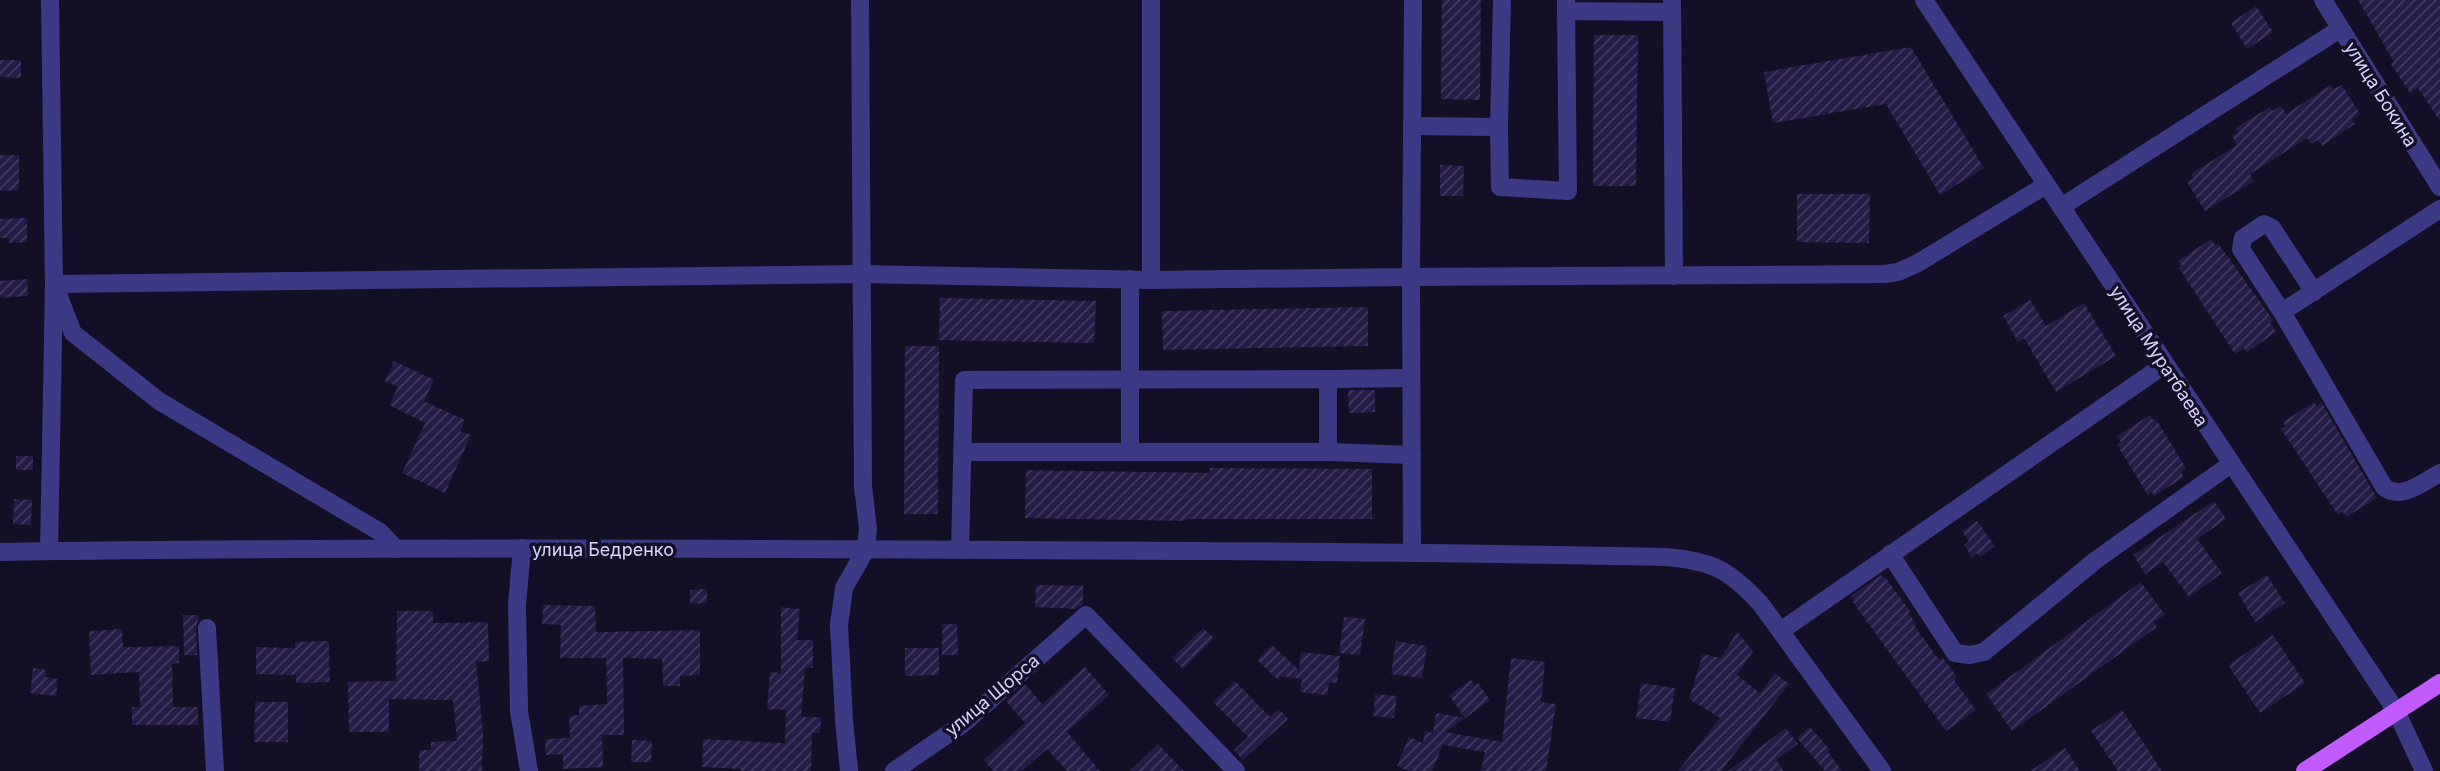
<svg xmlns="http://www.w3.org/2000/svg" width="2440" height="771" font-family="Inter,sans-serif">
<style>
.building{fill:url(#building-hatch)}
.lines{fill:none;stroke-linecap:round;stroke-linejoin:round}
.minor{stroke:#3d3a85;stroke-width:18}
.major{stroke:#c25bff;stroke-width:18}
.labels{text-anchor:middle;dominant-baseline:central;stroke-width:7;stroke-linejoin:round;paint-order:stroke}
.street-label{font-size:18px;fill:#d9d4ff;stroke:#130f26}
</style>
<defs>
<pattern id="building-hatch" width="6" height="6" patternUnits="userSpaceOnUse" patternTransform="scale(1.75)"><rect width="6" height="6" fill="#241b47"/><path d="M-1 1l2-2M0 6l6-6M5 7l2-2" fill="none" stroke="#433b63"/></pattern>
</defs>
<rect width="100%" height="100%" fill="#130f26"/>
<g class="building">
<polygon points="1442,0 1481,0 1480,100 1441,99"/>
<polygon points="2358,0 2440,0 2440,121 2418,88 2410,93 2391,64 2394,62"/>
<polygon points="2256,6 2273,32 2247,49 2231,23"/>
<polygon points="1594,35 1638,35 1636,186 1593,186"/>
<polygon points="1911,47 1984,168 1940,195 1886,104 1773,123 1764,72"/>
<polygon points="0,60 21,60 21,78 0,77"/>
<polygon points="2331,85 2333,89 2342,85 2360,114 2352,119 2355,124 2322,146 2318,140 2311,144 2307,138 2250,174 2254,181 2205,211 2187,182 2193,178 2191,174 2237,145 2232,136 2238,132 2236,128 2270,107 2272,111 2281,106 2286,114"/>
<polygon points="0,155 19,155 19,190 0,191"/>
<polygon points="1440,165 1464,166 1463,196 1440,196"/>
<polygon points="1797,194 1870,194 1869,243 1797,242"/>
<polygon points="27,218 27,242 9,243 9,238 0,238 0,219"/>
<polygon points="2211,239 2215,245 2218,243 2273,320 2270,322 2276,332 2247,352 2244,348 2235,354 2179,268 2182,266 2178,261"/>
<polygon points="27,279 28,296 0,298 0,281"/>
<polygon points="940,298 1096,301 1094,343 939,340"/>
<polygon points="2030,300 2046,326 2084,303 2116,356 2056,392 2024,338 2018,342 2003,316"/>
<polygon points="1368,307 1368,346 1163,350 1162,311"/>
<polygon points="905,346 939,346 938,514 904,514"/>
<polygon points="394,361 434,380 424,401 465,420 460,431 471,435 445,493 402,473 425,423 389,405 398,387 385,381"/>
<polygon points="1348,390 1375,390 1375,412 1349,413"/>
<polygon points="2314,402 2317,406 2321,402 2323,405 2377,498 2346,517 2343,512 2338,515 2281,429 2286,426 2283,422"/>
<polygon points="2150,415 2153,420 2156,419 2186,468 2181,472 2184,477 2154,496 2152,492 2148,495 2117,445 2121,442 2117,436"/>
<rect x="16" y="456" width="17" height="14"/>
<polygon points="1210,468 1372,469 1372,519 1186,519 1185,521 1025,518 1026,470 1210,473"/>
<polygon points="14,499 32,500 31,525 13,524"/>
<polygon points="2214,501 2226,519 2197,539 2222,573 2189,597 2163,562 2145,574 2133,555"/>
<polygon points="1977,521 1995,546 1980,557 1977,553 1972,557 1964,545 1969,542 1962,531"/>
<polygon points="1881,575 1883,578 1885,577 1910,611 1908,613 1916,623 1914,625 1939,660 1943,658 1957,677 1954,680 1976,710 1946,731 1852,601 1854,600 1851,596"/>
<polygon points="2267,575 2285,603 2255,622 2238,593"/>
<polygon points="2141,582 2165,615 2154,622 2157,627 2012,731 1986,694"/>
<polygon points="1036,585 1083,586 1083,604 1076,609 1035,607"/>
<polygon points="707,589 707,603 690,604 690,590"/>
<polygon points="543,605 595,606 596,632 700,630 700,675 680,676 680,686 663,686 662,659 623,658 624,735 602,735 603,767 563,769 563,754 546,755 545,739 570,738 569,716 579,715 579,706 607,704 606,658 560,658 561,625 542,624"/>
<polygon points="781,607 800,609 797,640 813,640 813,668 805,668 801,717 821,717 820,733 812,733 811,771 741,771 741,769 702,767 703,739 785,743 786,710 767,709 770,672 781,673"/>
<polygon points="397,611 433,611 433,623 488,622 489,661 476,662 483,731 482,771 419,771 419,750 431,750 431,742 457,741 453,700 389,699 389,732 349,732 348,682 396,681"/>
<polygon points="183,615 199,615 196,629 197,655 184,655"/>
<polygon points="1344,617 1365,619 1360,655 1339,653"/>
<polygon points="942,624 957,624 958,655 942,655"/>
<polygon points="1203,628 1214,638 1183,669 1172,658"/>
<polygon points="122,629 123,647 179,646 179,663 172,664 173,707 198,707 198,725 132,725 132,707 140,707 139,672 91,675 89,631"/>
<polygon points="1737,632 1753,651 1737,675 1760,693 1775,673 1789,684 1721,771 1678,771 1720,718 1689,699 1703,654 1721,658"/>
<polygon points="2273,635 2305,683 2260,713 2228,665"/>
<polygon points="329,641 330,682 296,683 296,675 256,674 256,647 295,648 295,642"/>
<polygon points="1396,641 1427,646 1422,678 1391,674"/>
<polygon points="1272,645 1299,670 1301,652 1340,656 1337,683 1329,682 1327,695 1300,692 1302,679 1281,676 1278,680 1257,660"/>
<polygon points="905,648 939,648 939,675 905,676"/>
<polygon points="1511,658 1545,662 1541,702 1556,704 1546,771 1481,771 1485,752 1443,745 1432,771 1409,771 1397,766 1409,737 1423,743 1425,731 1433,733 1436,713 1465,718 1445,732 1502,742"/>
<polygon points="1085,667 1109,695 1067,732 1100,771 1067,771 1047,749 1022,771 993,771 984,760 1025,723 1006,701 1025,684 1042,704"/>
<polygon points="33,668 46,670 45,677 58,679 56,696 30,693"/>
<polygon points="1471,680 1475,686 1478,683 1490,700 1465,718 1449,695"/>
<polygon points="1235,681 1270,717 1279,709 1288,719 1243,760 1234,750 1248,737 1213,702"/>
<polygon points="1641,683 1675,688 1670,722 1636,718"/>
<polygon points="1375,694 1397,696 1394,718 1373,716"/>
<polygon points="255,702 288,702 288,742 254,742"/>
<polygon points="2122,710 2162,771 2118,771 2091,731"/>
<polygon points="1810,727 1830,750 1828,752 1842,771 1825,771 1797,738"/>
<polygon points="1786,728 1798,744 1776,760 1784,771 1728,771"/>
<polygon points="632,740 652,741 651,762 631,762"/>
<polygon points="1158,744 1184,771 1130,771"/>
<polygon points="2065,748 2080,771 2030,771"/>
</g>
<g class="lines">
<g class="minor">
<polyline points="1672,0 1674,276"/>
<polyline points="1924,0 2396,711 2424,771"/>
<polyline points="2323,0 2440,187"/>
<polyline points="1566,1 1566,11 1672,12"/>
<polyline points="1412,126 1499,127 1502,0"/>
<polyline points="1499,127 1500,187 1568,191 1566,11"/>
<polyline points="2061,207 2340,29"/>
<polyline points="1151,280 1151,0"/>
<path d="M2314,292L2272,228L2264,224L2243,238L2241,249L2282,312L2384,487C2401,501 2423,482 2440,473"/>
<polyline points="2282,312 2440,209"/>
<polyline points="1328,379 1411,378"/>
<polyline points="1130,452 1130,279"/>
<polyline points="1328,452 1412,455"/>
<polyline points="522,548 517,605 519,711 529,771"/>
<polyline points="396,549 380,532 159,401 73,333 54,284 863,274 1151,280 1411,277 1413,0"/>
<polyline points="960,550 964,380 1328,379 1328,452 963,452"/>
<polyline points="49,551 54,284 50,0"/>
<path d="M0,552C251,548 502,548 754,549C1058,550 1362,551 1666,557C1712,561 1728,569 1760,603L1882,771"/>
<polyline points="1412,552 1411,277 1884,274 1898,272 1918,263 2046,185"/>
<polyline points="1890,554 1955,653 1970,655 1984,652 2096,560 2231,464"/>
<polyline points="207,628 215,771"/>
<polyline points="1782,630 2164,365"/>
<polyline points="849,771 844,720 839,625 844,588 866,549 868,529 863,486 860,0"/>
<polyline points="894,771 964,723 1086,615 1236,771"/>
</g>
<polyline class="major" points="2305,771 2440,683"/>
</g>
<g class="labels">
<g class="street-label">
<text transform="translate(2381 94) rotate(58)">улица Бокина</text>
<text transform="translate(2159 356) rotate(57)">улица Муратбаева</text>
<text x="603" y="549">улица Бедренко</text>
<text transform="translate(992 695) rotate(-40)">улица Щорса</text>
</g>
</g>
</svg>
